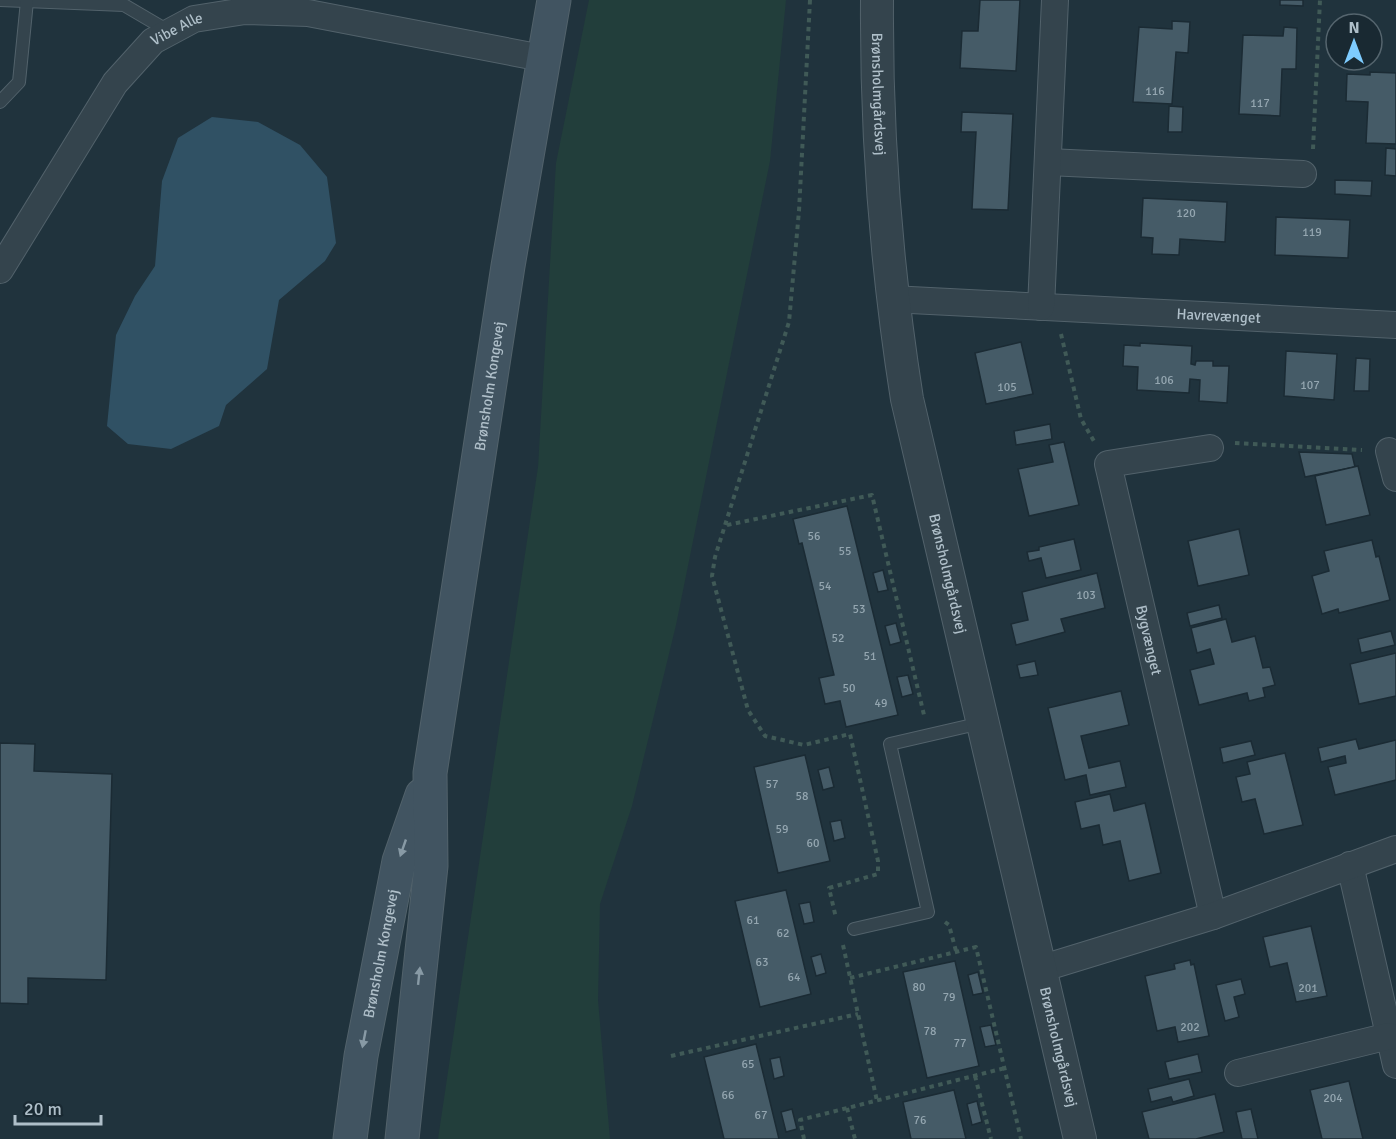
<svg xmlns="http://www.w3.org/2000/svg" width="1396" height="1139" font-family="Signika,sans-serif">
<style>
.green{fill:#223e3b}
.water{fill:#305164}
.building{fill:#455b67;stroke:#1b2b34;stroke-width:1.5}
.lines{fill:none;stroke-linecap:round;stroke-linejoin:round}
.service-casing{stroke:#52626b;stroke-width:14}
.minor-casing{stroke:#52626b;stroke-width:28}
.tertiary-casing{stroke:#52626b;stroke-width:34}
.secondary-casing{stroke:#52626b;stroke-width:35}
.path{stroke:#405a57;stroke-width:4;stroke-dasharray:4.5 4.5;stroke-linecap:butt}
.service{stroke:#34444d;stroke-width:12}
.minor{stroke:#34444d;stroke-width:26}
.tertiary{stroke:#34444d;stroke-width:32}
.secondary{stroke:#415461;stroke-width:33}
.oneway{fill:#889aa5}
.labels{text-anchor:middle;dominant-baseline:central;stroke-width:4.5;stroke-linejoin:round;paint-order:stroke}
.number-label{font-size:12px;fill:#94a6b0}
.street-label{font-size:15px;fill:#afbfc9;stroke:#192932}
</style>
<rect width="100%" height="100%" fill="#20333d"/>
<polygon class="green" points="589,0 786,0 770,161 676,625 632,806 600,904 598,1000 610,1139 438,1139 538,467 556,163"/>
<polygon class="water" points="212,117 258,122 300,145 327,177 336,243 325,261 279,300 267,369 226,405 219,426 171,449 128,444 107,426 116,335 135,296 155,266 162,181 178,138"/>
<g class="building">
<polygon points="980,0 1020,0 1016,71 960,68 962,31 978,31"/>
<polygon points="1280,0 1303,0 1303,6 1280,5"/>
<polygon points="1172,21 1190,22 1188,53 1176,52 1172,104 1133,102 1139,27 1172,29"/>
<polygon points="1284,27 1297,28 1296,69 1282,69 1280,116 1239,114 1243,35 1283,36"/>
<polygon points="1370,72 1396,73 1396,144 1366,143 1368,102 1346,101 1347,74 1370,75"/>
<polygon points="1169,106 1183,107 1182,132 1168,132"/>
<polygon points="962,112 1013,114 1008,210 972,209 976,132 961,132"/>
<polygon points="1386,148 1396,149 1396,176 1385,175"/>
<polygon points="1335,180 1372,181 1371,196 1335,194"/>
<polygon points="1143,198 1227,202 1225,242 1180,239 1179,255 1152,254 1153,238 1141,237"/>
<polygon points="1276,217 1350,220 1348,258 1275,255"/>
<polygon points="1021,342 1033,394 986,404 975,353"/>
<polygon points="1140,343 1192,346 1191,364 1195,365 1196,361 1213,361 1213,366 1229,366 1227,403 1199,401 1200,380 1190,379 1189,393 1137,390 1138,367 1123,366 1124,345 1140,346"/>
<polygon points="1286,351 1337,354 1334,400 1284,396"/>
<polygon points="1356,358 1370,359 1369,391 1354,391"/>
<polygon points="1050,424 1052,439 1016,445 1014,431"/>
<polygon points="1064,442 1079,505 1029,516 1018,469 1053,462 1049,445"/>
<polygon points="1299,452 1352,454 1355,467 1305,477"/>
<polygon points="1358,466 1370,515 1326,525 1315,476"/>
<polygon points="847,506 898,715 846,727 840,701 825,704 819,678 834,675 802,543 799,544 793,519"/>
<polygon points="1239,529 1249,575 1198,586 1188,541"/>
<polygon points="1074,539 1081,570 1046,578 1041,558 1029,561 1027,552 1039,550 1039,547"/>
<polygon points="1372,540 1376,557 1379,556 1390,600 1339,613 1338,609 1322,614 1312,576 1329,571 1324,551"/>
<polygon points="883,570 888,590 878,592 873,573"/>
<polygon points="1097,573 1105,608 1061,619 1065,632 1016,645 1011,624 1028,620 1022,592"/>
<polygon points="1219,605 1222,618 1190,626 1187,613"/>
<polygon points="1226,619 1232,642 1255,636 1263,668 1270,667 1275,685 1263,688 1265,697 1249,701 1247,693 1199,705 1190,670 1214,664 1210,649 1197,653 1191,628"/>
<polygon points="896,623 901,642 890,645 885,626"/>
<polygon points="1391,631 1395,645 1361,653 1358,639"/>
<polygon points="1396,653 1396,696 1359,704 1350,664"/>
<polygon points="1035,661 1038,675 1020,678 1017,665"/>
<polygon points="908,675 913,694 902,697 897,677"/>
<polygon points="1121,691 1129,725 1081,736 1089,768 1120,761 1126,787 1090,795 1086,775 1065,780 1048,708"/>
<polygon points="1356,739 1359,749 1396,740 1396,780 1335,795 1328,767 1346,763 1345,756 1321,762 1318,748"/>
<polygon points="1251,741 1255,755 1223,763 1220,748"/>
<polygon points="0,743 35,744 34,771 112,774 106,980 28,978 28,1004 0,1003"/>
<polygon points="1285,753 1303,825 1264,834 1255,799 1242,802 1236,777 1250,774 1247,762"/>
<polygon points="805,755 830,861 778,873 754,767"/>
<polygon points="829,767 834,787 823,790 818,770"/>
<polygon points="1110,794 1114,811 1145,803 1161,873 1129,881 1120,841 1103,845 1099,825 1081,829 1075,802"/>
<polygon points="841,820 845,838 834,841 830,822"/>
<polygon points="786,890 811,994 760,1007 735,901"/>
<polygon points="810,902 814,922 804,924 799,904"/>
<polygon points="1311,926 1327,996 1296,1002 1287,963 1270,967 1263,937"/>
<polygon points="821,954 826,973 816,976 811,957"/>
<polygon points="1190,960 1191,965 1194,964 1209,1036 1178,1042 1175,1027 1157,1031 1145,976 1175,969 1174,964"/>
<polygon points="955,961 979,1066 927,1078 903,972"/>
<polygon points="978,972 983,993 973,995 968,975"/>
<polygon points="1241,979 1245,994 1234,997 1239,1017 1225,1021 1216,985"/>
<polygon points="991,1025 996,1045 985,1047 980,1027"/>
<polygon points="756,1044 779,1139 724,1139 704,1057"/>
<polygon points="1198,1054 1202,1072 1169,1079 1165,1062"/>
<polygon points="780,1057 784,1076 774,1079 770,1059"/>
<polygon points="1189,1079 1194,1096 1173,1102 1171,1097 1151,1102 1148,1089"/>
<polygon points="1349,1081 1363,1139 1322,1139 1310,1090"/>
<polygon points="954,1090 966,1139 911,1139 903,1102"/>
<polygon points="1215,1094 1224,1132 1196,1139 1149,1139 1142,1112"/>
<polygon points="977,1101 982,1122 972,1125 967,1104"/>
<polygon points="792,1109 797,1129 786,1132 781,1112"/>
<polygon points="1251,1109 1258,1139 1242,1139 1236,1112"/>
</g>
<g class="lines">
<defs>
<g id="service">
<polyline points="0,0 124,5 170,32"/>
<polyline points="0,102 19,82 27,1"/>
<polyline points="854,929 928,912 890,744 981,723"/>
</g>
<g id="minor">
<polyline points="1048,162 1303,174"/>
<path id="s1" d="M0,270L115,83L153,41L194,19L245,11L308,13L542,58"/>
<path id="s2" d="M891,299L1396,325"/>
<polyline points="1041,307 1055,0"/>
<path id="s3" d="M1210,448L1108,464L1213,916"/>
<polyline points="1389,451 1396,478"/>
<polyline points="1350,865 1396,1065"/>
<polyline points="1040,969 1213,916 1396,849"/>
<polyline points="1238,1073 1389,1036"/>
</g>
<g id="tertiary">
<path id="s4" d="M877,0C876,135 886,266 907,399L1080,1139"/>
</g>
<g id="secondary">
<path id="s5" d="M350,1139L361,1056L399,861L422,795"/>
<path id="s6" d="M402,1139L431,866L430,773L508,266L554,0"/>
</g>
</defs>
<use href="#service" class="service-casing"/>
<use href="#minor" class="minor-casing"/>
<use href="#tertiary" class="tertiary-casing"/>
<use href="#secondary" class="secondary-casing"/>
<g class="path">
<polyline points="810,0 799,211 789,322 715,557 712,576 748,710 765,736 804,745 850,734 878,861 878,874 829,888 836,918"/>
<polyline points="1313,149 1320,0"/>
<polyline points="1061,334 1081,419 1095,443"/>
<polyline points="1235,443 1362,450"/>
<polyline points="727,525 872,495 924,715"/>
<polyline points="945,922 949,925 956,951"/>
<polyline points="843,945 877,1101"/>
<polyline points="850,978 976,947 1021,1139"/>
<polyline points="671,1056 858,1014"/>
<polyline points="975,1076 991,1139"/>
<polyline points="847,1108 855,1139"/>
<polyline points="804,1139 800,1120 1005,1068"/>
</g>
<use href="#service" class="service"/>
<use href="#minor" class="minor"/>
<use href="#tertiary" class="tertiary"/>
<use href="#secondary" class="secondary"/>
</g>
<defs><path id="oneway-solid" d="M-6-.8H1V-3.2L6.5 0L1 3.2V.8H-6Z" transform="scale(1.5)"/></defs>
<g class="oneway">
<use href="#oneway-solid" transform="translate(403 848) rotate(109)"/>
<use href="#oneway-solid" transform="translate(419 976) rotate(-84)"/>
<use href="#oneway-solid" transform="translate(364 1039) rotate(101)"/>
</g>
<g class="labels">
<g class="number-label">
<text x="1155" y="91">116</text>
<text x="1260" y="103">117</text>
<text x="1186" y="213">120</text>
<text x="1312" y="232">119</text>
<text x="1164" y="380">106</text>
<text x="1310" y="385">107</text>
<text x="1007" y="387">105</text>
<text x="814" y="536">56</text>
<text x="845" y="551">55</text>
<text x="825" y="586">54</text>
<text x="1086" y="595">103</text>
<text x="859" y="609">53</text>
<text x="838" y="638">52</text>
<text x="870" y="656">51</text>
<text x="849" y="688">50</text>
<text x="881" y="703">49</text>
<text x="772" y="784">57</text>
<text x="802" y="796">58</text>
<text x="782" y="829">59</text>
<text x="813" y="843">60</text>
<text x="753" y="920">61</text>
<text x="783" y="933">62</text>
<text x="762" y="962">63</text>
<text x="794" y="977">64</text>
<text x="919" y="987">80</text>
<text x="1308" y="988">201</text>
<text x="949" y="997">79</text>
<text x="1190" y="1027">202</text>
<text x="930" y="1031">78</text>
<text x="960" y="1043">77</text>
<text x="748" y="1064">65</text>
<text x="728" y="1095">66</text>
<text x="1333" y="1098">204</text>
<text x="761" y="1115">67</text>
<text x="920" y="1120">76</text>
</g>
<g class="street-label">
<text stroke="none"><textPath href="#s1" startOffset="303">Vibe Alle</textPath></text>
<text stroke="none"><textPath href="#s4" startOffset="94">Brønsholmgårdsvej</textPath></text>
<text stroke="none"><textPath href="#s2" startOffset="328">Havrevænget</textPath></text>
<text stroke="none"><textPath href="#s6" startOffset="759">Brønsholm Kongevej</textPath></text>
<text stroke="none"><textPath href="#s4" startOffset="580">Brønsholmgårdsvej</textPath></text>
<text stroke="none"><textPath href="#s3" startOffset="284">Bygvænget</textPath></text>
<text stroke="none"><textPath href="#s5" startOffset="188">Brønsholm Kongevej</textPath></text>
<text stroke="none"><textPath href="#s4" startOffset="1066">Brønsholmgårdsvej</textPath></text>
</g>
</g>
<g transform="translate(1354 42)"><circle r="28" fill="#192932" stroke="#55656e" stroke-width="1.5"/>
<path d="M0-4.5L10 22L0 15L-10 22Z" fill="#7eccff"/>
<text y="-9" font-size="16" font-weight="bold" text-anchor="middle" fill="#afbfc9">N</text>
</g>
<path d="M15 1115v9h86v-9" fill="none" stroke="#afbfc9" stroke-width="3"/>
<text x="24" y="1115" font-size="18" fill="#afbfc9" stroke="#192932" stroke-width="4.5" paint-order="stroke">20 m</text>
</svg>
